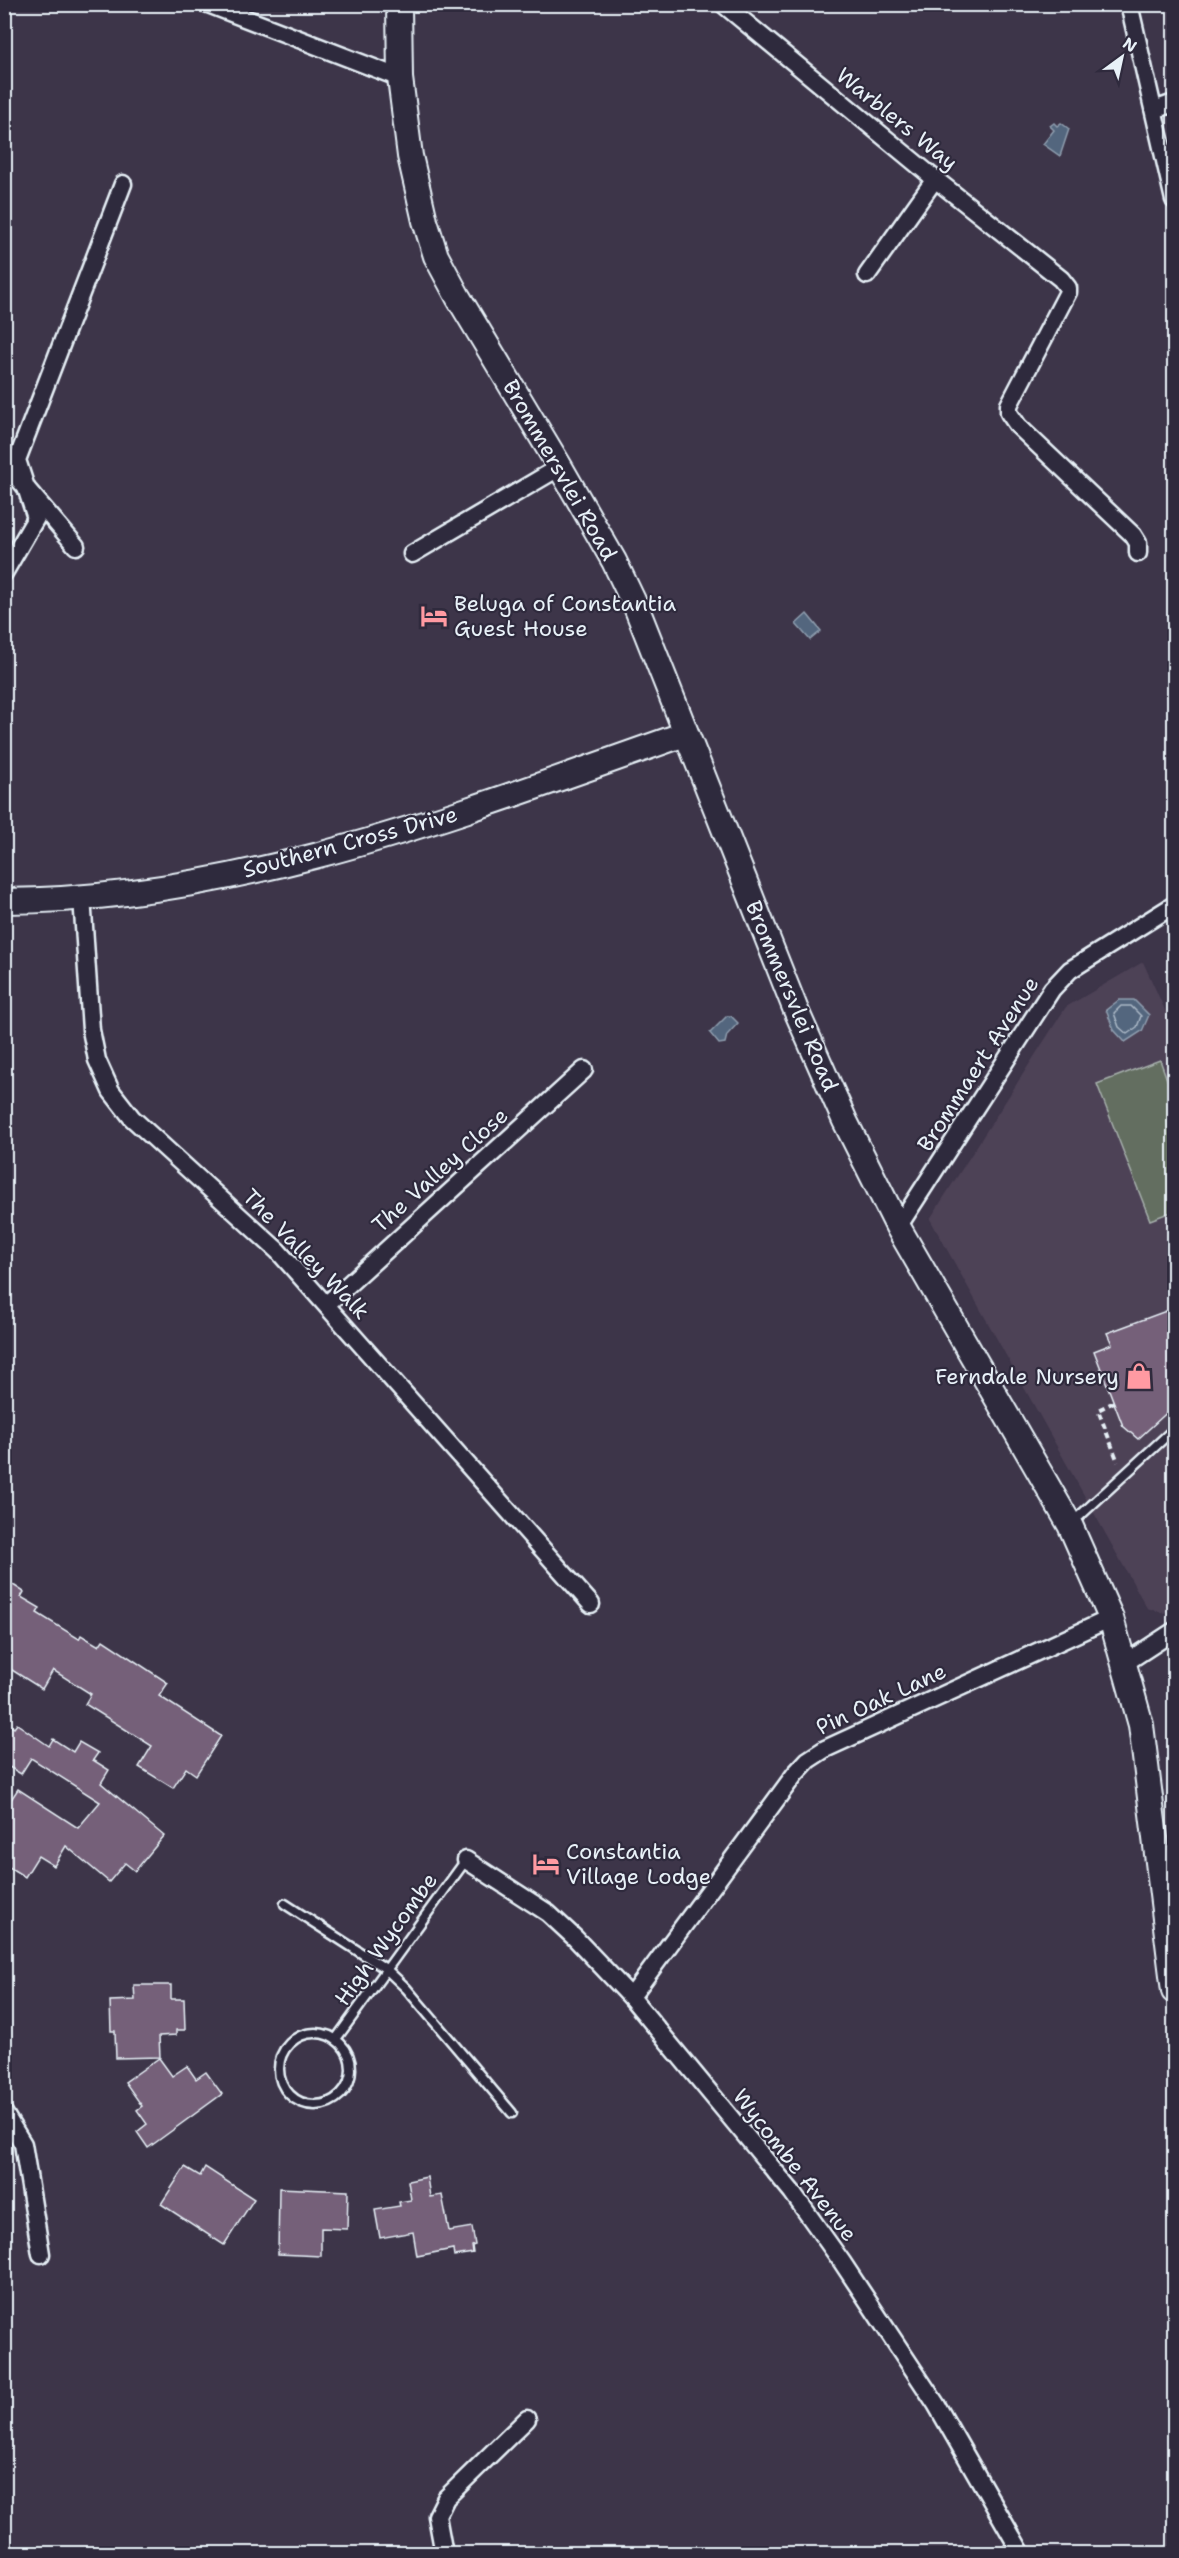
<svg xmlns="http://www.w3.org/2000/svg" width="1179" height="2558" font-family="'Shantell Sans',sans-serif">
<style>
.built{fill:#4e4257}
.green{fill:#646e61;stroke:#a6b0ac;stroke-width:1.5}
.water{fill:#53667e;stroke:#8f9eaf;stroke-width:1.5}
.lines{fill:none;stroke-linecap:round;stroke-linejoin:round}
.shore{stroke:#acb9c7;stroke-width:1.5}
.building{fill:#746079;stroke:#e8f1f8;stroke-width:1.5}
.lane-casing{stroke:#e8f1f8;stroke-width:13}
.street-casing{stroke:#e8f1f8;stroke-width:21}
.secondary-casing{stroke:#e8f1f8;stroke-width:28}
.path{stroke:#e8f1f8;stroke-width:4;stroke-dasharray:6 4.5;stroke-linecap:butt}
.lane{stroke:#2f2a3d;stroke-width:8}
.street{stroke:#2f2a3d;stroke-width:16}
.secondary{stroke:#2f2a3d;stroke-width:24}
.labels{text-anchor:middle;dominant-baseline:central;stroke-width:4.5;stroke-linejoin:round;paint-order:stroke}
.street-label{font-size:22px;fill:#e8f1f8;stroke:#2f2a3d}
.poi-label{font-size:22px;fill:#e8f1f8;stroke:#2f2a3d;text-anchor:start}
</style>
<rect width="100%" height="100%" fill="#3d3549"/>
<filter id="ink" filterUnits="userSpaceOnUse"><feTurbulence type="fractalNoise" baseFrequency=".0167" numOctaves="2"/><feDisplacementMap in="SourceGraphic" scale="12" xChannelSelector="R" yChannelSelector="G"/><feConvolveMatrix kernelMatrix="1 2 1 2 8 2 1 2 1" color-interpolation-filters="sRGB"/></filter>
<g filter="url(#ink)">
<polygon class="built" points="1143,962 1174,1030 1174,1607 1164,1613 1147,1608 930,1219 1066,1007"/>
<polygon class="green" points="1160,1060 1174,1099 1174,1211 1150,1220 1097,1084"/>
<g class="water">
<polygon points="1054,123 1057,126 1061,123 1069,129 1060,156 1043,144 1054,130 1050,126"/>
<polygon points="807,614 821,631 810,640 796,624"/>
<polygon points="1119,1000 1134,1000 1149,1015 1142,1031 1125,1042 1114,1030 1106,1010"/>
<polygon points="727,1016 731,1016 738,1023 727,1035 725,1043 719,1044 710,1033"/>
</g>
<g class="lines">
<polygon class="shore" points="1121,1006 1131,1006 1141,1016 1137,1027 1127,1034 1119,1027 1114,1013"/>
</g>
<g class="building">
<polygon points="1174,1308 1174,1406 1138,1439 1123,1426 1094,1351 1112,1344 1107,1333"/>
<polygon points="4,1579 24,1592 21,1597 40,1608 37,1613 79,1639 81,1635 99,1646 103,1640 168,1683 159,1696 221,1736 196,1775 186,1768 173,1788 139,1767 152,1746 85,1704 91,1694 53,1670 42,1689 4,1665"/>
<polygon points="4,1722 14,1728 17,1724 49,1746 53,1739 73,1752 79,1742 98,1753 93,1760 109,1770 101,1783 164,1836 135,1871 125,1863 109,1882 66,1846 54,1866 38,1856 25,1877 4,1864 4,1810 18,1789 78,1828 100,1802 31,1758 21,1774 4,1764"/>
<polygon points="134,1985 171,1985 171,1999 184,1999 185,2030 176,2030 176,2035 159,2036 160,2057 116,2058 115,2031 111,2031 110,2001 135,2000"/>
<polygon points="159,2058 172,2076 187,2066 196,2079 206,2072 222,2094 148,2148 137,2132 147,2124 137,2110 142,2106 125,2082"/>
<polygon points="185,2167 200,2176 205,2167 254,2199 224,2245 161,2204"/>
<polygon points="427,2177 430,2197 442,2195 449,2231 472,2227 475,2245 472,2246 473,2253 454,2256 453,2249 417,2256 413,2232 380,2238 375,2210 400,2206 399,2202 411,2200 408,2181"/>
<polygon points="279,2188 348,2191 347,2229 321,2228 321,2256 278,2254"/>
</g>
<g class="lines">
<defs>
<g id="lane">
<polyline points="1072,1523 1174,1429"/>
<polyline points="285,1904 386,1969 406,1988 512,2113"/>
<circle cx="315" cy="2069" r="36"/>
<polyline points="336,2039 466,1860"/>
</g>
<g id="street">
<polyline points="208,4 400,78"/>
<polyline points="723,4 935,179 1061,279 1068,288 1068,292 1009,405 1009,413 1018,426 1133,535 1138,543 1138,553"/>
<polyline points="1129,4 1174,200"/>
<polyline points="1154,110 1174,103"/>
<polyline points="867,275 935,179"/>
<polyline points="4,462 76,546"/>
<polyline points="412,554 560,467"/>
<polyline points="4,573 36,518 17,460 123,184"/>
<polyline points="82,897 91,1030 97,1060 111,1091 132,1118 278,1251 591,1604"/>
<polyline points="898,1227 1052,989 1070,970 1174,905"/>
<polyline points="327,1304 584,1070"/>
<polyline points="1125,1663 1174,1631"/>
<polyline points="466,1860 548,1913 575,1938 631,1997 792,2192 842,2262 936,2404 1022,2554"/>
<polyline points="631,1997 795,1774 808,1760 825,1749 1111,1618"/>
<polyline points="4,2113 23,2144 41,2254"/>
<polyline points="444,2554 437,2516 446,2498 527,2419"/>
</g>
<g id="secondary">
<polyline points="399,4 400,78 410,156 425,221 436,256 458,297 560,467 614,561 637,609 795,1008 845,1121 898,1227 1070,1525 1111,1618 1141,1725 1174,1991"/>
<path d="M4,901C242,900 465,811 685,734"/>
</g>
</defs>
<use href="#lane" class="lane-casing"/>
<use href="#street" class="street-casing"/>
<use href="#secondary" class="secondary-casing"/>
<polyline class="path" points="1114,1402 1098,1410 1118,1462"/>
<use href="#lane" class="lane"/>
<use href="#street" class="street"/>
<use href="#secondary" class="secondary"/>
</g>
</g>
<defs>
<symbol id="hotel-bare" viewBox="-9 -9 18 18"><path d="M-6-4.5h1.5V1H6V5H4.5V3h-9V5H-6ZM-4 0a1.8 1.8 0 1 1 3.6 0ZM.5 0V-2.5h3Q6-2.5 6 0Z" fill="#ff9aa2" stroke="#2f2a3d" stroke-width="2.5" paint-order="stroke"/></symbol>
<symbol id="shop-bare" viewBox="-9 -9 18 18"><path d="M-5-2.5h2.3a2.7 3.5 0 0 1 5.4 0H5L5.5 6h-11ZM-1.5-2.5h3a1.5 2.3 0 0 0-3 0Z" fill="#ff9aa2" stroke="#2f2a3d" stroke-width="2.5" paint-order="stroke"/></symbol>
</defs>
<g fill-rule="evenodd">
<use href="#hotel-bare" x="415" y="597" width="38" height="38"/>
<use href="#shop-bare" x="1120" y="1357" width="38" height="38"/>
<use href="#hotel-bare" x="527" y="1845" width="38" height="38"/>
</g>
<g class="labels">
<g class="street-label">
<text transform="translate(897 119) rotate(39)">Warblers Way</text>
<text transform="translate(560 470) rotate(60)">Brommersvlei Road</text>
<text transform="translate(350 842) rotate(-15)">Southern Cross Drive</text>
<text transform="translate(792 996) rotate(67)">Brommersvlei Road</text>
<text transform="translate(978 1064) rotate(-57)">Brommaert Avenue</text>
<text transform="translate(440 1170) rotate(-42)">The Valley Close</text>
<text transform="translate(306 1254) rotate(46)">The Valley Walk</text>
<text transform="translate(881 1699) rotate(-25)">Pin Oak Lane</text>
<text transform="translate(386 1939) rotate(-54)">High Wycombe</text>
<text transform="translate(795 2165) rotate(52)">Wycombe Avenue</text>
</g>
<g class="poi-label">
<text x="454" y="603">Beluga of Constantia<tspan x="454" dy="25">Guest House</tspan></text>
<text x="1119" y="1376" text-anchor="end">Ferndale Nursery</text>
<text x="566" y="1851">Constantia<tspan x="566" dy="25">Village Lodge</tspan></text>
</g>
</g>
<rect width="1179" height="2558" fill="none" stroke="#2f2a3d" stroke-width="24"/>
<rect x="12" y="12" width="1155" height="2534" fill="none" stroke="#e8f1f8" stroke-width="2" filter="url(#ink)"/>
<g transform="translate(1122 57) rotate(33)" stroke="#2f2a3d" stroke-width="4.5" paint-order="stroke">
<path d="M0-4.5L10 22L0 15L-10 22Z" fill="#e8f1f8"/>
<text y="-9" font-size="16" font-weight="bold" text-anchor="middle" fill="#e8f1f8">N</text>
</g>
</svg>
